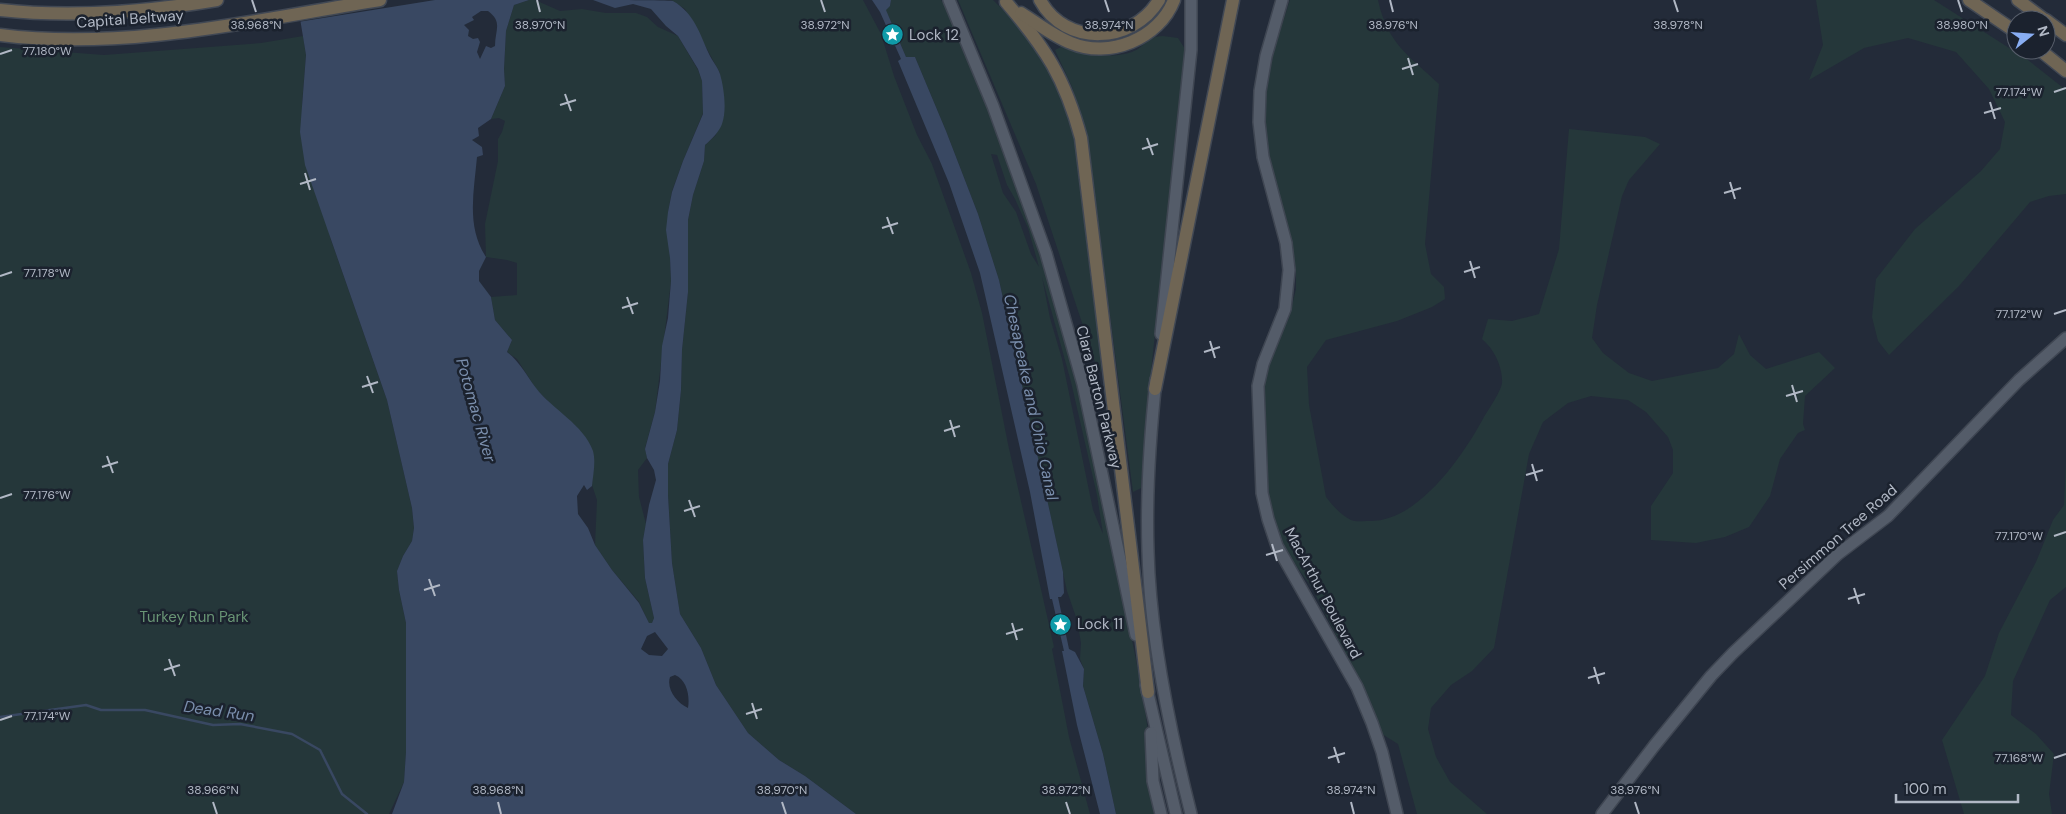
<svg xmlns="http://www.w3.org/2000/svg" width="2066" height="814" font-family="'DM Sans',sans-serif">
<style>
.green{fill:#25373a;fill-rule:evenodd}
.water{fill:#394862;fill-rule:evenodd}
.pier{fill:#232b39}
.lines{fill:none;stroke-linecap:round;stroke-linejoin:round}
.stream{stroke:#394862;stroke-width:2.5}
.major-casing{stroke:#3f4652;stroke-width:14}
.highway-casing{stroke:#414854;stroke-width:15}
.major{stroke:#545c69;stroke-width:11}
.highway{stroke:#6f6554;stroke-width:12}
.ticks{fill:none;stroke:#b1b8c5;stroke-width:2}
.labels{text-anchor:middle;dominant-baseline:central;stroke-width:5;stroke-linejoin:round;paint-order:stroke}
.street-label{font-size:15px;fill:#b1b8c5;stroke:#1b222e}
.poi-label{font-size:15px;fill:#b1b8c5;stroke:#1b222e;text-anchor:start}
.park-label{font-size:15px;fill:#699575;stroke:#1b222e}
.water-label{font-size:16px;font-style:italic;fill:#7a8eac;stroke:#1b222e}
.ticks-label{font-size:12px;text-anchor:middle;fill:#b1b8c5;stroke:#1b222e;stroke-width:5;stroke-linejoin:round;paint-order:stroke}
</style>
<rect width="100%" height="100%" fill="#232b39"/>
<g class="green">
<polygon points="529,0 535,0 560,11 582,9 606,13 636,13 647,17 658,27 678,36 698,70 702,81 703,113 683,161 672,191 668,212 671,281 655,412 645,448 647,458 638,470 639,497 646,524 643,540 645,578 654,618 652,623 649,623 639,602 612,570 595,545 597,500 592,485 594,461 550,403 536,389 517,359 507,352 512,340 495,320 491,297 517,295 517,263 507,260 486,257 485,224 498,161 498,139 502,132 505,121 499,118 491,119 505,86 504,69 506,31 514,5"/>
<polygon points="671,0 863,0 881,34 894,76 917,135 932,164 971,273 982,313 1008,444 1050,629 1054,647 1052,649 1069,737 1090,814 856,814 805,776 779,760 748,733 716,685 701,648 680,614 672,563 668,495 668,464 677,430 681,390 682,350 688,292 688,220 693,195 704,161 705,145 716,135 720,73 685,9"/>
<path d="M891,0H941L945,5C976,76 1006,147 1031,220C1069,332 1092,449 1116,564C1133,646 1154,730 1154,814H1116L1103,754L1083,686L1084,669L1080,659L1081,643L1077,620L1067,591L999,280L978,214L946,131L915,57H906L885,9L890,6ZM991,154L997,155L1007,185L1015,199L1028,228L1039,267L1031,254L1016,212L1003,193ZM1042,277L1071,382L1097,495L1103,534L1093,510L1062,359L1050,318Z"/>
<path d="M958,0H993C1015,22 1042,48 1055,76C1080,132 1081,196 1088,255C1092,295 1101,333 1101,372L1095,362L1036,184Z"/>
<path d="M1290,0H1378C1387,43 1409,56 1439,84L1425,244L1431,274L1444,287L1445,299L1432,307L1397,321L1326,340L1307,367L1309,405L1326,497C1332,505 1342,516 1351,520C1355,522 1362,521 1367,521C1417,524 1463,456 1484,417C1489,409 1501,391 1502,383C1503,367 1494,349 1482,339L1488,319L1512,321L1539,314L1559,249L1569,129L1645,137L1660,144L1629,180L1622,196L1597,305L1592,338L1603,353L1629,373L1652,381L1718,368L1734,354L1739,334L1750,355L1766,369L1819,352L1835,368L1805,396L1803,424L1805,430L1798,433L1780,459L1770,496L1749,527L1725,537L1696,543L1651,540V506L1673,473V450L1668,437L1646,412L1628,400L1591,396L1568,403L1543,422L1529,454L1494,648L1472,671L1451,685L1431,708L1428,729L1436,757L1450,782L1487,814H1417L1398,744L1382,734L1369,700L1312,588L1294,563L1280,539L1269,504L1267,489L1263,408L1265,373L1273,350L1289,318L1296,289V274L1290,236L1270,168L1263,101L1276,43Z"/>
<polygon points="1816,0 1934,0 2028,60 2066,90 2066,194 2049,196 2030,202 1959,286 1889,355 1878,341 1872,317 1876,279 1915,229 1981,171 2000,149 2005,122 1989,89 1956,52 1908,38 1864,48 1809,80 1823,45"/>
<polygon points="303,36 306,55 302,104 330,237 387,400 412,508 414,528 412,541 403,556 397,571 399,590 406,623 406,752 404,782 389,814 0,814 0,47 104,55 261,43"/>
<path d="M1163,36L1178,38L1185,49L1146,419L1141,488L1133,492L1086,131L1072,87L1055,50L1061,47C1083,52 1110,60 1132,52C1147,46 1144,37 1163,36Z"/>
<polygon points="2066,460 2066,587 2050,600 2013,681 2011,715 2036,734 2054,754 2049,794 2052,814 1964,814 1942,740 1985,676 1999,633 2036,562 2053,520 2064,505"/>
</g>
<g class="water">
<path d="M297,0H529L514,5L506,31L504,69L505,86L491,119L478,128L479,136L472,140L482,147L483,155L477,157C474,191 466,227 486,257L479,271V281L491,297L495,320L512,340L507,352C520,362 526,375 536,388C552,409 584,425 593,451C596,462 593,475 592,486L587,490L584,485L577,496L578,514L588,528L595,545L612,570L639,603L649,623H652L654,618L645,578L643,540L649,505L656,480L654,470L647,458L645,449L655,412L660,381L662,346L668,318L671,281L670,258L666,230L668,212L672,192L683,161L703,114L702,81L698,69L678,36L666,26L651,9L633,4L615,8L593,0C606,0 666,0 673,1C694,13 700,34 709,54C712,61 718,67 720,74C724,88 727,110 722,124C719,132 712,139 705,145L704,161L693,195L688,220V292L682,350L681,390L677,430L668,464V495L672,563L680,614L701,648L716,685L748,733L779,760L805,776L856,814H392L404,782L406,752V623L399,590L397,571L403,556L412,541L414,528L412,508L387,400L305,165L300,132L306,55ZM481,11H488C503,22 495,30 495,46L491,48L486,46L480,59L477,52L480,42L478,38L473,39L468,36L469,30L464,25L474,20L472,17ZM655,632L668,649L662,656L649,655L641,649L647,636ZM675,675C687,680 690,696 688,708C677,703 666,689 670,677Z"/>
<polygon points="872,0 891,0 890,6 886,10 906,57 915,57 946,131 978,214 999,280 1063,572 1064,593 1061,597 1058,597 1069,649 1075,652 1084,669 1083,686 1103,754 1116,814 1100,814 1077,725 1062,651 1064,651 1052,599 1050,599 1030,492 980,273 949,183 898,61 901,59 880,12"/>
</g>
<polygon class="pier" points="295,0 435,0 298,22"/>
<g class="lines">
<polyline class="stream" points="0,717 86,705 101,710 145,710 213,725 240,724 292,734 320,750 342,794 367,814"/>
<defs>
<g id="major">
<polyline points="949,0 993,106 1046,253 1083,384 1136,635"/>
<polyline points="1282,0 1266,56 1260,91 1259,122 1263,157 1286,243 1289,270 1285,309 1263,364 1258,386 1262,493 1268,519 1277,546 1357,687 1372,723 1382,752 1397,814"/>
<polyline points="1161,334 1191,50 1191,0"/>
<path d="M1156,380C1150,436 1146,494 1148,551C1150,637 1170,731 1191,814"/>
<polyline points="1146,685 1176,814"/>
<polyline points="1151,733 1153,781 1161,814"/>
<polyline points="1602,814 1654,746 1711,676 1733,653 1838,554 1888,516 2019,380 2066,338"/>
</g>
<g id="highway">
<path d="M1040,0C1065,47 1133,44 1159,0"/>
<polyline points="1969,0 2016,32"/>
<polyline points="2018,0 2045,20"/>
<path d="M1006,2C1046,49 1065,78 1081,138L1148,692"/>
<path d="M0,10C72,18 146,12 217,0"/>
<path d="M1021,13C1037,23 1053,36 1071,43C1109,59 1159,39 1174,0"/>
<polyline points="2046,20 2066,35"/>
<path d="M0,35C127,51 255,20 380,0"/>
<polyline points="2040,50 2066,71"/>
<polyline points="1155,389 1233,0"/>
</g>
</defs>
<use href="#major" class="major-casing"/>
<use href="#highway" class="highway-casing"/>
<use href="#major" class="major"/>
<use href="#highway" class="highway"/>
</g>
<path class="ticks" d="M252,0L256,12M537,0L540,12M821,0L825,12M1105,0L1109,12M1390,0L1393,12M1674,0L1678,12M1958,0L1962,12M0,54L12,50M1408,58L1413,75M1402,69L1418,64M2054,92L2066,88M565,94L571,111M1990,102L1995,119M560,105L576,100M1984,113L2001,108M1147,138L1153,155M1142,149L1158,144M305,173L310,190M1730,182L1735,199M300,184L316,179M1724,193L1741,188M887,217L893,234M882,228L898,223M1470,261L1475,278M1464,272L1480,267M0,276L12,272M627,297L633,314M622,308L638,303M2054,314L2066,310M1210,341L1215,358M1204,352L1220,347M367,376L373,393M1792,385L1797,402M362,387L378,382M1786,396L1803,391M950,420L955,437M944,431L960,426M107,456L113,473M1532,464L1537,481M102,467L118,462M1526,475L1543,470M0,498L12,494M689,500L695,517M684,511L700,506M2054,536L2066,532M1272,544L1277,561M1266,555L1283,550M429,579L435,596M1854,588L1859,604M424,590L440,585M1848,599L1865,594M1012,623L1017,640M1006,634L1023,629M169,659L175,676M1594,667L1599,684M164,670L180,665M1588,678L1605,673M752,703L757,719M746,714L762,709M0,720L12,716M1334,747L1339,763M1328,758L1345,753M2054,758L2066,754M213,802L217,814M498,802L501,814M782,802L786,814M1066,802L1070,814M1351,802L1354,814M1635,802L1639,814"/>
<defs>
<symbol id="sight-disc" viewBox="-11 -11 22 22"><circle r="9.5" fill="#0f9aa8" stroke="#1b222e"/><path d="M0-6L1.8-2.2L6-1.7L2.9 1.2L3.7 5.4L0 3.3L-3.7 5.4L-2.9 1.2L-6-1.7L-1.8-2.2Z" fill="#fff"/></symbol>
</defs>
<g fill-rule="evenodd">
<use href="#sight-disc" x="880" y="22" width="25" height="25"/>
<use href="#sight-disc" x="1048" y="612" width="25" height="25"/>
</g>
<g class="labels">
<g class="street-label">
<text transform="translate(130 19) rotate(-4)">Capital Beltway</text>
<text transform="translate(1099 397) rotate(76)">Clara Barton Parkway</text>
<text transform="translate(1838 537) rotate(-41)">Persimmon Tree Road</text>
<text transform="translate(1323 593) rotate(62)">MacArthur Boulevard</text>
</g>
<g class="poi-label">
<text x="909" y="35">Lock 12</text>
<text x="1077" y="624">Lock 11</text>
</g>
<g class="park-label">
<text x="194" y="617">Turkey Run Park</text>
</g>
<g class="water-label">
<text transform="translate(1031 397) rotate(78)">Chesapeake and Ohio Canal</text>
<text transform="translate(476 410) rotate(74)">Potomac River</text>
<text transform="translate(219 711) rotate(8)">Dead Run</text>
</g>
</g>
<g class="ticks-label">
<text x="256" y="29">38.968°N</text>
<text x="540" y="29">38.970°N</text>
<text x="825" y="29">38.972°N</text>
<text x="1109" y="29">38.974°N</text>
<text x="1393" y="29">38.976°N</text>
<text x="1678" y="29">38.978°N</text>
<text x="1962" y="29">38.980°N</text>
<text x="47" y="55">77.180°W</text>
<text x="2019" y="96">77.174°W</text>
<text x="47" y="277">77.178°W</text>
<text x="2019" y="318">77.172°W</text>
<text x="47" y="499">77.176°W</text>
<text x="2019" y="540">77.170°W</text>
<text x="47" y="720">77.174°W</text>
<text x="2019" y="762">77.168°W</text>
<text x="213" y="794">38.966°N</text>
<text x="498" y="794">38.968°N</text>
<text x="782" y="794">38.970°N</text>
<text x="1066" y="794">38.972°N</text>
<text x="1351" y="794">38.974°N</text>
<text x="1635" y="794">38.976°N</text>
</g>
<g transform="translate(2031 35) rotate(73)"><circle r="24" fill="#1b222e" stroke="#575e6a"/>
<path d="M0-4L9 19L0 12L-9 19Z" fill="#89aef3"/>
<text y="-8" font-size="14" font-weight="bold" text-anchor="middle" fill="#b1b8c5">N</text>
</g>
<path d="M1896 794v8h122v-8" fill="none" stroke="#b1b8c5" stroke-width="2.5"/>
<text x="1904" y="794" font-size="15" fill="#b1b8c5" stroke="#1b222e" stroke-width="4" paint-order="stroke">100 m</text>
</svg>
